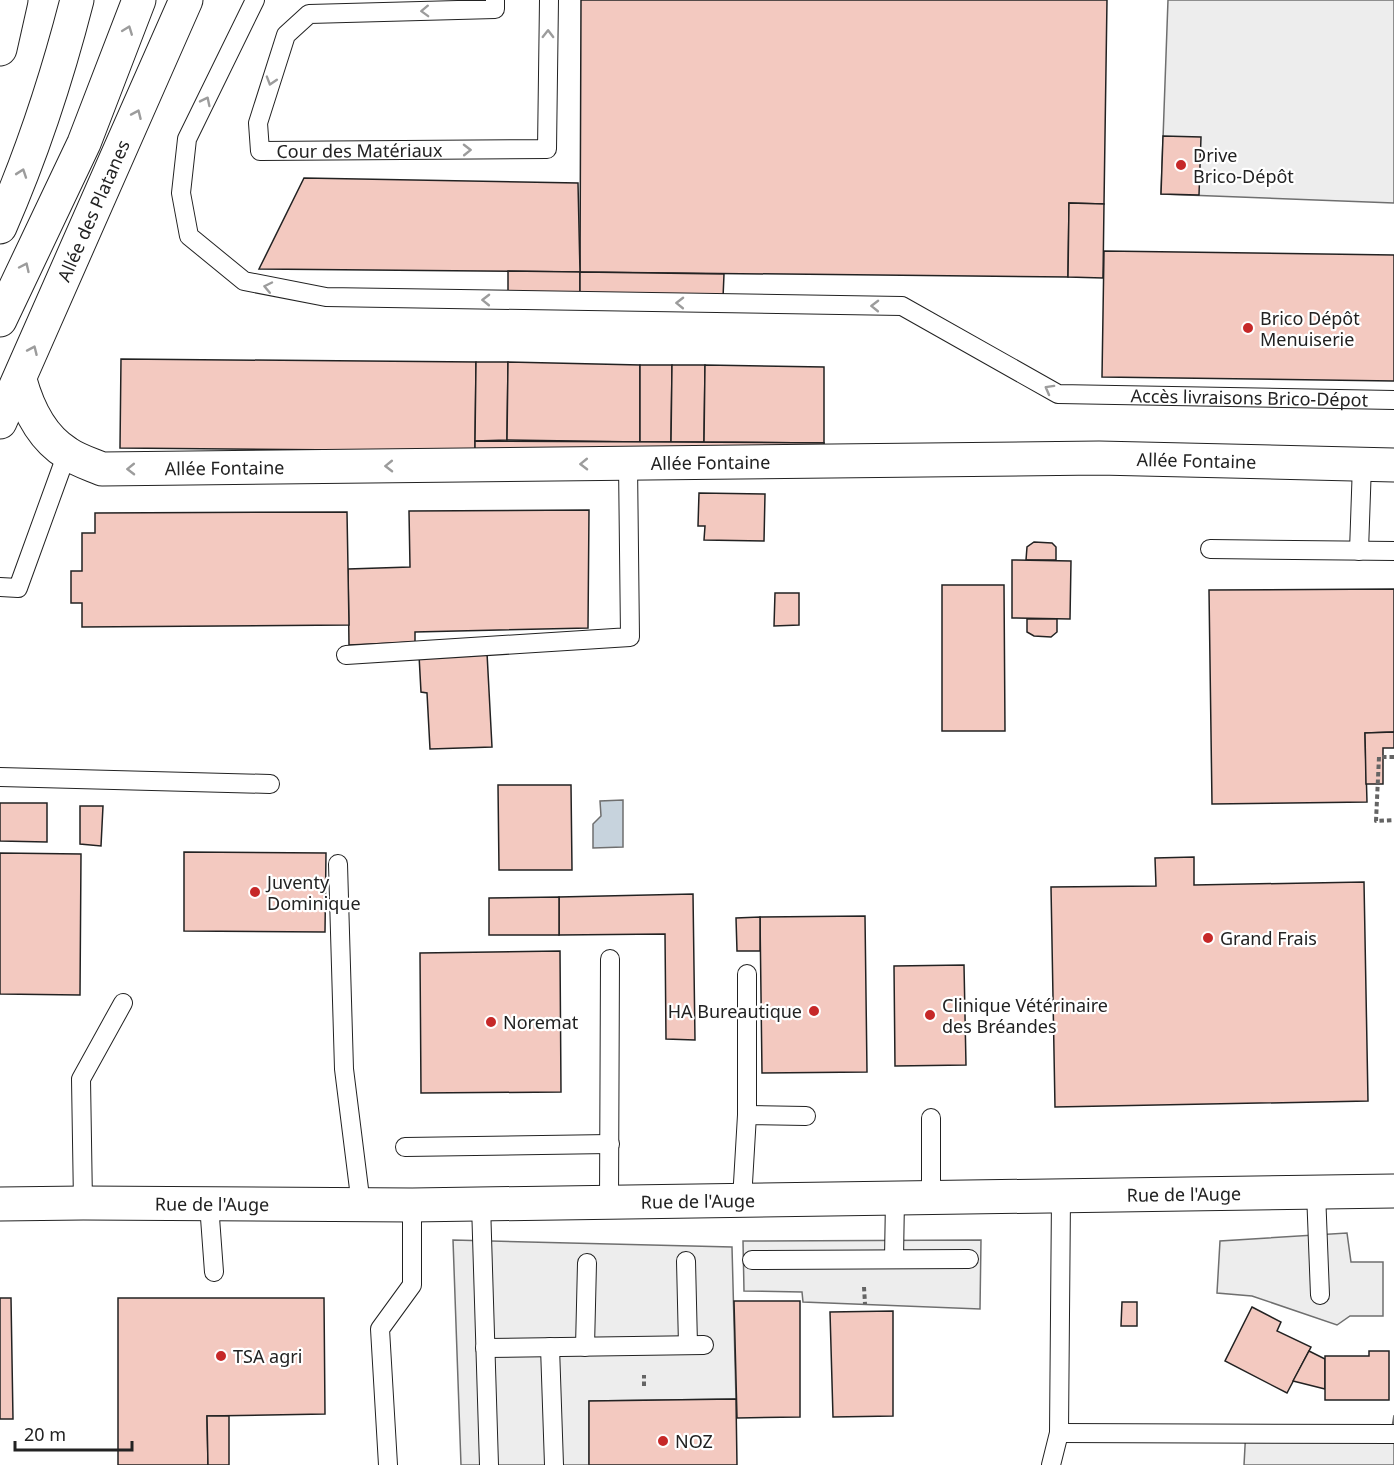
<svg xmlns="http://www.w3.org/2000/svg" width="1394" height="1465" font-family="'Noto Sans',sans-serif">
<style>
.parking{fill:#ededed;stroke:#6f6f6f;stroke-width:1.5}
.water{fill:#c7d3dd;stroke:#6f6f6f;stroke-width:1.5}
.building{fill:#f3c9c0;stroke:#222;stroke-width:1.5}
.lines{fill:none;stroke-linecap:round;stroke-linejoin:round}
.service-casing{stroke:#222;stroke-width:20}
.minor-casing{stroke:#222;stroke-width:35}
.primary-casing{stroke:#222;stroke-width:35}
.path{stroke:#646464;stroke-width:4;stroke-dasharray:4.5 3;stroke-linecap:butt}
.service{stroke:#fff;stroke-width:18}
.minor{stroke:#fff;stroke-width:33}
.primary{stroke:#fff;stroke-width:33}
.oneway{stroke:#9c9c9c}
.poi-dot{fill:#c62828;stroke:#fff;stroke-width:2}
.labels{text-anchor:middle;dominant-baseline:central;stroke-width:4.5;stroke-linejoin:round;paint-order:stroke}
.street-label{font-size:18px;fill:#222;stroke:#fff}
.poi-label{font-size:18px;fill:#222;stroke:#fff;text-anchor:start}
</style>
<rect width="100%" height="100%" fill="#fff"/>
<g class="parking">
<polygon points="1168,0 1394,0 1394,203 1161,194"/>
<polygon points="1347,1233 1351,1262 1383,1262 1383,1316 1350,1316 1337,1325 1252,1296 1217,1293 1220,1241"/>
<polygon points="453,1240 732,1247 736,1399 589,1401 589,1465 461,1465"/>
<polygon points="981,1240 980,1309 803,1302 802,1292 744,1291 743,1241"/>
<polygon points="1394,1415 1394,1465 1244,1465 1246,1428 1392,1427"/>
</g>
<polygon class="water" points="623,800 623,847 593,848 593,824 601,816 600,801"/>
<g class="building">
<polygon points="581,0 1107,0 1104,204 1069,203 1068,277 580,272"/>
<polygon points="1163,136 1201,137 1199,195 1161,194"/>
<polygon points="304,178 578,183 580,272 259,269"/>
<polygon points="1069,203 1104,204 1103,278 1068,277"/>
<polygon points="1104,251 1394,255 1394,381 1102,377"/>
<polygon points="508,271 580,272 580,296 508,295"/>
<polygon points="580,272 724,274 723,298 580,296"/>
<polygon points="121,359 476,362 475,451 120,448"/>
<polygon points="476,362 508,362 507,440 475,441"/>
<polygon points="508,362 640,365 640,442 507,440"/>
<polygon points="640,365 672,365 671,442 640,442"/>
<polygon points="672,365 705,365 704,442 671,442"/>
<polygon points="705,365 824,367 824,443 704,442"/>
<polygon points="475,441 671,442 824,443 824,454 475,451"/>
<polygon points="699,493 765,494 764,541 704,540 705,526 698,526"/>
<polygon points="589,510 588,628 415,632 415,642 349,645 348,569 410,567 409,511"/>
<polygon points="347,512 349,625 82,627 82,603 71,603 71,571 82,571 82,533 95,533 95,513"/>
<polygon points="1034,542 1052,543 1056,547 1056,560 1026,560 1027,547"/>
<polygon points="1012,560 1071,561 1070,619 1012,618"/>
<polygon points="942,585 1004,585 1005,731 942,731"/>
<polygon points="1394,589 1394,732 1365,733 1367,802 1212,804 1209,590"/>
<polygon points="775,593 799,593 799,625 774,626"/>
<polygon points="1027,619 1057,619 1057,632 1051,637 1034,636 1027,632"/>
<polygon points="487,653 492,747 430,749 427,693 421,692 419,655"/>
<polygon points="1394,732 1394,748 1383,748 1383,784 1366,784 1365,733"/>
<polygon points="498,785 571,785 572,870 499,870"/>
<polygon points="0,803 47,803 47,842 0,841"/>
<polygon points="80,806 103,806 101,846 80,844"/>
<polygon points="184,852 326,853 325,932 184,931"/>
<polygon points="0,853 81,854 80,995 0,994"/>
<polygon points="1194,857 1194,885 1364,882 1368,1101 1055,1107 1051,887 1156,886 1155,858"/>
<polygon points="693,894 695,1040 666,1039 665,934 559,935 559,897"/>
<polygon points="559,897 559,935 489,935 489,898"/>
<polygon points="865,916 867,1072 762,1073 760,917"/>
<polygon points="760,917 760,951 737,951 736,918"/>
<polygon points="560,951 561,1092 421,1093 420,953"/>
<polygon points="964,965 966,1065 895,1066 894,966"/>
<polygon points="0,1298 11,1298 13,1419 0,1419"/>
<polygon points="118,1298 324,1298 325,1414 207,1416 208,1465 118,1465"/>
<polygon points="734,1301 800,1301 800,1417 737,1418"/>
<polygon points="1122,1302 1137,1302 1137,1326 1121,1326"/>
<polygon points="1252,1307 1281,1322 1277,1331 1311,1347 1287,1393 1225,1361"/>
<polygon points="893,1311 893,1416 833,1417 830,1312"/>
<polygon points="1309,1351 1325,1359 1325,1389 1293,1381"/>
<polygon points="1369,1351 1389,1351 1389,1400 1325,1400 1325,1356 1369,1356"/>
<polygon points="736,1399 737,1465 589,1465 589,1401"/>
<polygon points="207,1416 229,1416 229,1465 208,1465"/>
</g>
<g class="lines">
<defs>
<g id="service">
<path id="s1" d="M255,0L187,139L181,193L189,236L244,281L326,297L902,306L1058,394L1394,400"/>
<path id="s2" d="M495,0V9L309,14L286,35L258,123L260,151L547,149L549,0"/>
<polyline points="1210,549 1394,551"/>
<polyline points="1359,551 1362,464"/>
<polyline points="0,587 18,588 67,453"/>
<polyline points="346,655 630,637 628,463"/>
<polyline points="0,777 270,784"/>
<polyline points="338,864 344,1069 361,1205"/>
<polyline points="747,974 747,1115"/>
<polyline points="405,1147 610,1144"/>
<polyline points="1316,1192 1320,1295"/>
<polyline points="931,1198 931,1118"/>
<polyline points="742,1200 747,1115 806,1116"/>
<polyline points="609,1202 610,959"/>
<polyline points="83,1203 81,1079 123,1003"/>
<polyline points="209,1204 214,1272"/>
<polyline points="481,1204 489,1465"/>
<polyline points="894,1259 895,1198"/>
<polyline points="752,1260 969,1259"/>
<polyline points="686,1261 688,1345"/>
<polyline points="550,1347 554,1465"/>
<polyline points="585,1347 587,1263"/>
<polyline points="485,1348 704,1345"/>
<polyline points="1059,1433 1394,1434"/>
<polyline points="388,1465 380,1329 412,1285 412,1205"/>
<polyline points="1051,1465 1059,1433 1061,1196"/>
</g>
<g id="minor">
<path id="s3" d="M20,380C28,409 41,437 67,453C77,460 90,464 102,469L1099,458L1394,465"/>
<path id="s4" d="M0,422L186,0"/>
<path id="s5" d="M0,1204L83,1203L412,1205L1394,1191"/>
</g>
<g id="primary">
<polyline points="0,49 11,0"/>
<path d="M0,227C32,154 57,78 77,0"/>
<polyline points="0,320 84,143 139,0"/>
</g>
</defs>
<use href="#service" class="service-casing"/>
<use href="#minor" class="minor-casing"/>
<use href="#primary" class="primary-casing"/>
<g class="path">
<polyline points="1394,757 1379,757 1376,821 1394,820"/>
<polyline points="864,1287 865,1304"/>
<polyline points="644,1386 644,1375"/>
</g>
<use href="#service" class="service"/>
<use href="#minor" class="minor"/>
<use href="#primary" class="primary"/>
</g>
<defs><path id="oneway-chevron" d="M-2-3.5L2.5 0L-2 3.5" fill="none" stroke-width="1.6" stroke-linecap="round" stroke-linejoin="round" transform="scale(1.5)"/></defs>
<g class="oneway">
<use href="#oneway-chevron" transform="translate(425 11) rotate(178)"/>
<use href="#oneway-chevron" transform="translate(128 30) rotate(-69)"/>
<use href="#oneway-chevron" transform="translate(548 34) rotate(-89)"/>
<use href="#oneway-chevron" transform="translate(271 81) rotate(107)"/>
<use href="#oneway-chevron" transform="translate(206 101) rotate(-64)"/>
<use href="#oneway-chevron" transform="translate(137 114) rotate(-66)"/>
<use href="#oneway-chevron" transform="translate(467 150) rotate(-1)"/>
<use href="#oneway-chevron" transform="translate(22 173) rotate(-71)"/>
<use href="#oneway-chevron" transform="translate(25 267) rotate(-65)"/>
<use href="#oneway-chevron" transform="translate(268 287) rotate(-168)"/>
<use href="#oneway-chevron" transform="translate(486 300) rotate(-179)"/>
<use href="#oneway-chevron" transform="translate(680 303) rotate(-179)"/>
<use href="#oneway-chevron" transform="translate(875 306) rotate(-179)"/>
<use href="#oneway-chevron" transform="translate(33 350) rotate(-66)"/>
<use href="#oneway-chevron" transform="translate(1049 389) rotate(-151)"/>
<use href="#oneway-chevron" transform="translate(584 464) rotate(179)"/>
<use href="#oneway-chevron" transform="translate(389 466) rotate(179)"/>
<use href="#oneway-chevron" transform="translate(131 469) rotate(179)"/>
</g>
<g class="poi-dot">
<circle cx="1181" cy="165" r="6"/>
<circle cx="1248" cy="328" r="6"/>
<circle cx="255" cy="892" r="6"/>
<circle cx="1208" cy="938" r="6"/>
<circle cx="814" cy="1011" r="6"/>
<circle cx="930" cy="1015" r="6"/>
<circle cx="491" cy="1022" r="6"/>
<circle cx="221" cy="1356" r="6"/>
<circle cx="663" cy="1441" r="6"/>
</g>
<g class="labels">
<g class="street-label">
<text stroke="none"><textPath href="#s2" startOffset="446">Cour des Matériaux</textPath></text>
<text stroke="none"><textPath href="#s4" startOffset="231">Allée des Platanes</textPath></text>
<text stroke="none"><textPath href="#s1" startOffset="1354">Accès livraisons Brico-Dépot</textPath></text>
<text stroke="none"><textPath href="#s3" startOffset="1222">Allée Fontaine</textPath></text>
<text stroke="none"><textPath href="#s3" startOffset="736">Allée Fontaine</textPath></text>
<text stroke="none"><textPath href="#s3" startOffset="250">Allée Fontaine</textPath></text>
<text stroke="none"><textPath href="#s5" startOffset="1184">Rue de l'Auge</textPath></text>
<text stroke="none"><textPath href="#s5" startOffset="698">Rue de l'Auge</textPath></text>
<text stroke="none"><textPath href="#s5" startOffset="212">Rue de l'Auge</textPath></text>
</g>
<g class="poi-label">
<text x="1193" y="155">Drive<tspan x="1193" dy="21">Brico-Dépôt</tspan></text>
<text x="1260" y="318">Brico Dépôt<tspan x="1260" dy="21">Menuiserie</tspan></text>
<text x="267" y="882">Juventy<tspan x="267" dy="21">Dominique</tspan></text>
<text x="1220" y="938">Grand Frais</text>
<text x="942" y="1005">Clinique Vétérinaire<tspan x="942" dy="21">des Bréandes</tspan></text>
<text x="802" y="1011" text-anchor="end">HA Bureautique</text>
<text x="503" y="1022">Noremat</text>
<text x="233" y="1356">TSA agri</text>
<text x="675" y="1441">NOZ</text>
</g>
</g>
<path d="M15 1441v9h117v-9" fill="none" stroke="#222222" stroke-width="3"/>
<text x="24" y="1441" font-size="18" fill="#222222" stroke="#ffffff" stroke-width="4.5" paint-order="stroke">20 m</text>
</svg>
